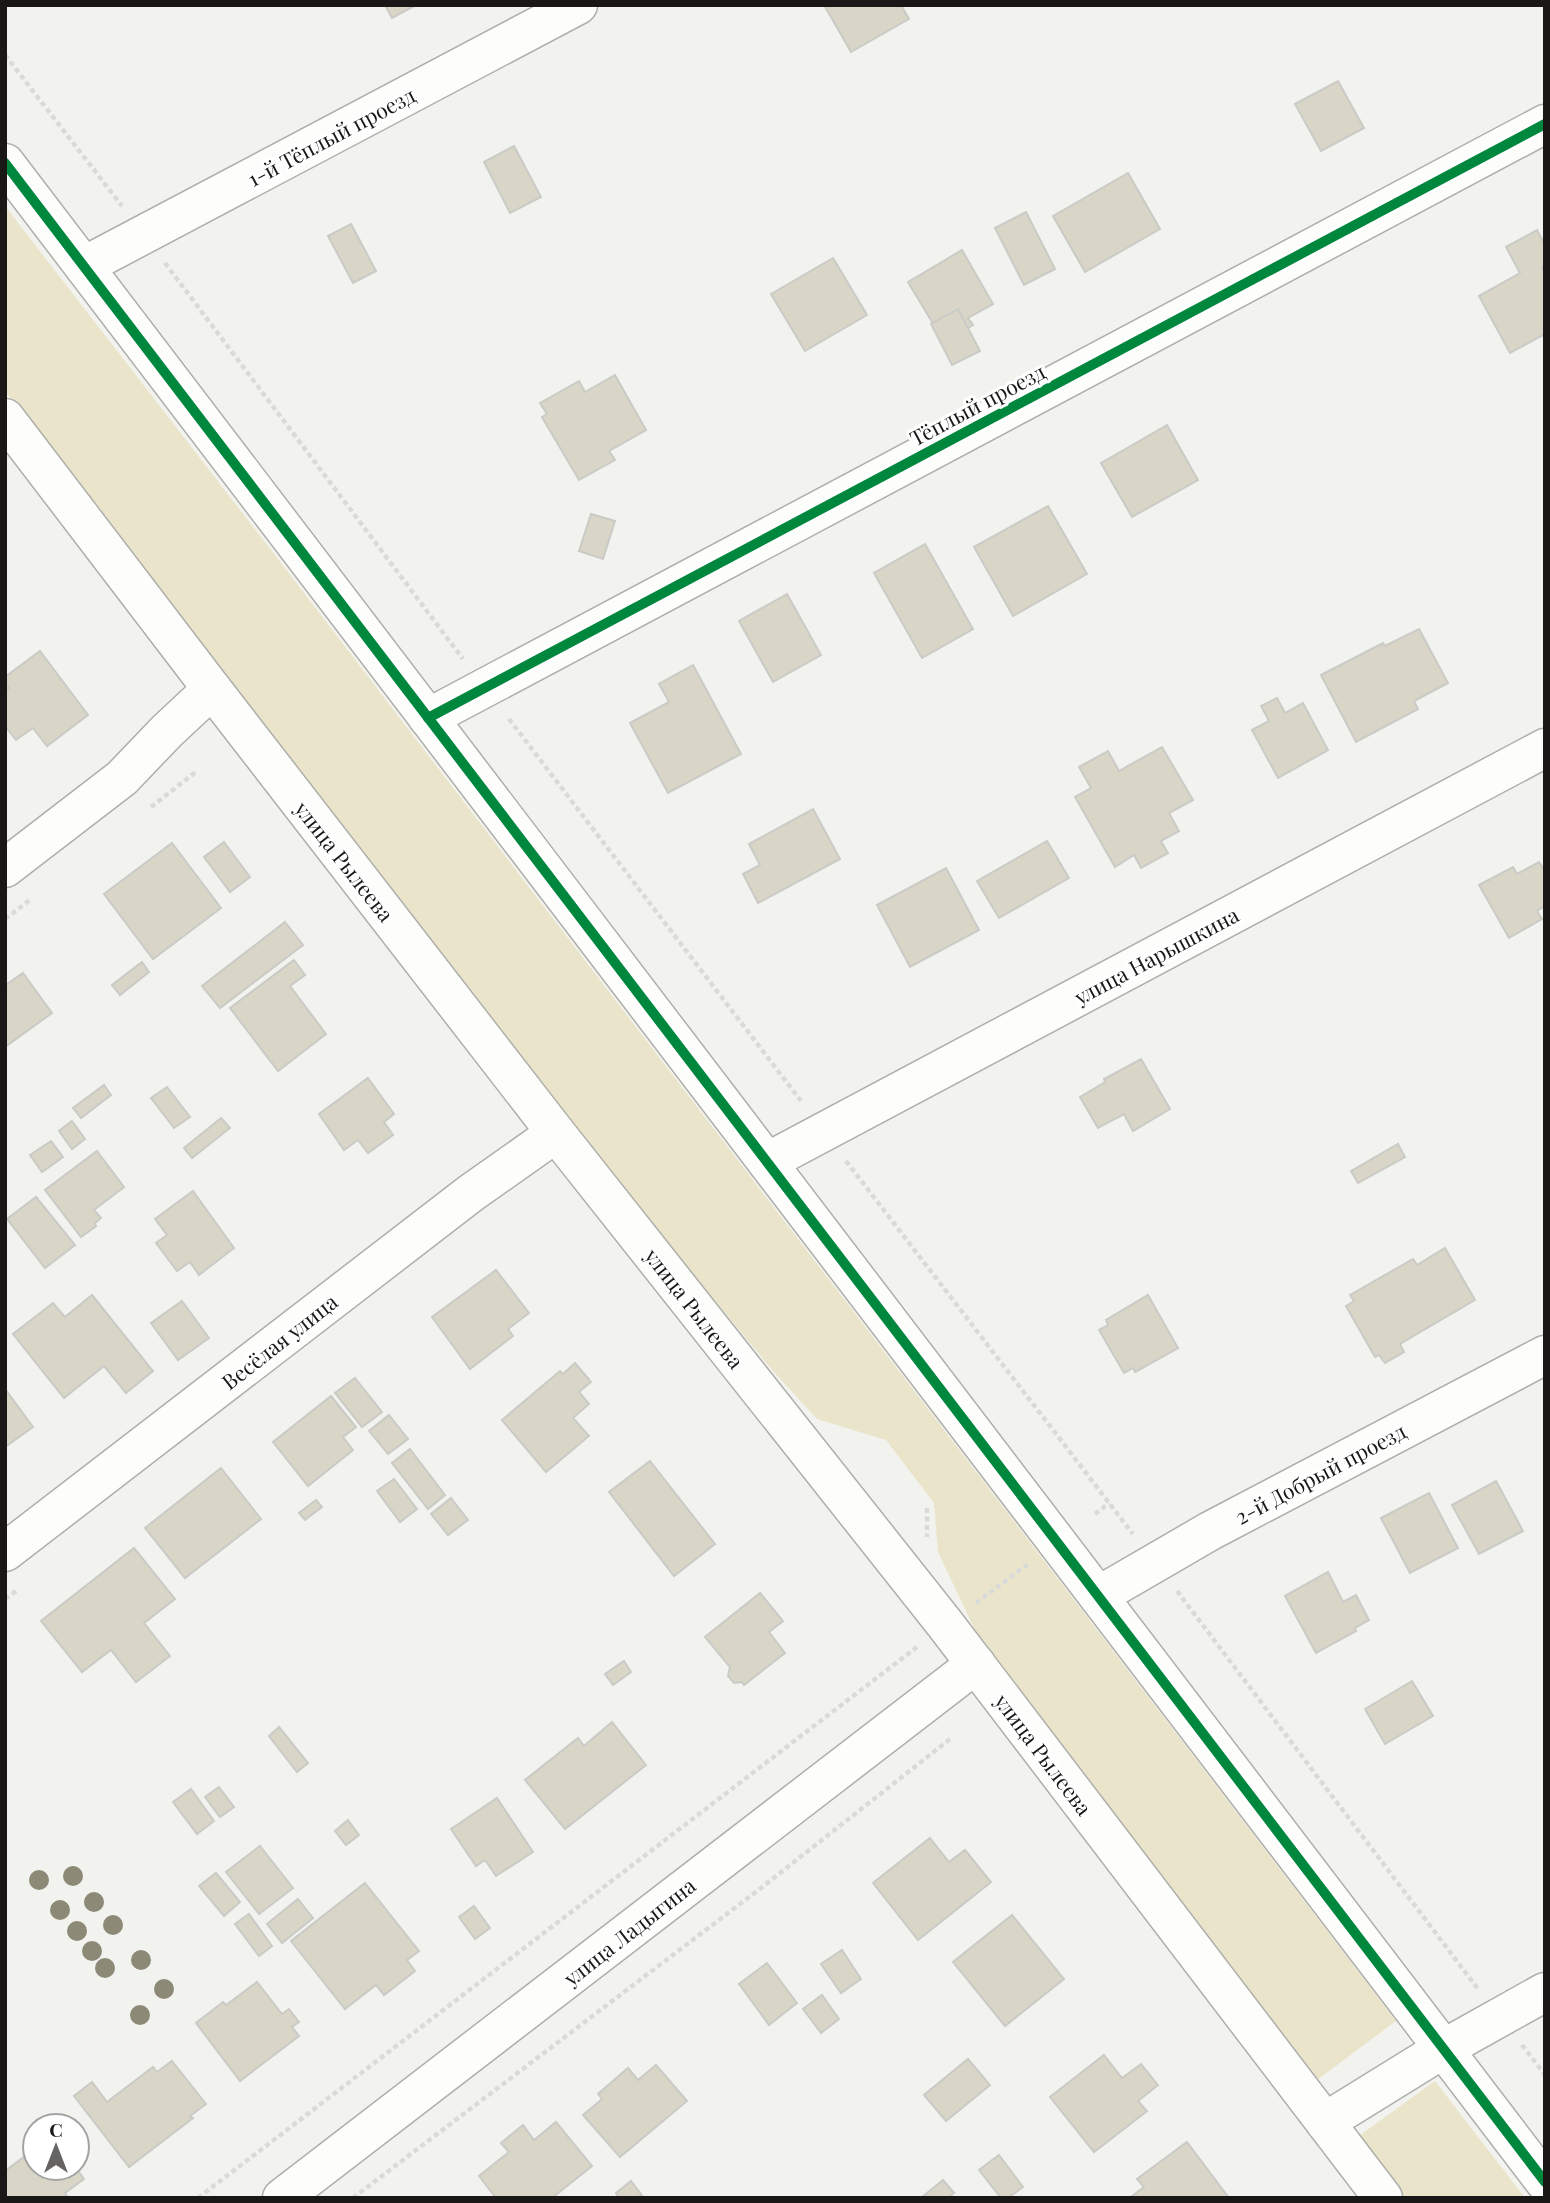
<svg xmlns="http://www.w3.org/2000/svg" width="1550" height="2203" font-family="'Playfair Display',serif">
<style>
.green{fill:#eae5ca}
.building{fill:#d9d6c7;stroke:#cacac7;stroke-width:2}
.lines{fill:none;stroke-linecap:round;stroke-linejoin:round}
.minor-casing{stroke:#aeaeab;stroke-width:41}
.path{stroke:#dadada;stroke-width:4.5;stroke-dasharray:5 3.5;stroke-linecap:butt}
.minor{stroke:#fdfdfc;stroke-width:38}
.cycleway-casing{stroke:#fff;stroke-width:15}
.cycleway{stroke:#00873e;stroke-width:10}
.tree{fill:#8c8976}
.labels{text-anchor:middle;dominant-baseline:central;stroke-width:6;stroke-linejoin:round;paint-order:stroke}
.street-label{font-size:21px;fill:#191816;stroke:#fff}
</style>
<rect width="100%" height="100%" fill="#f2f2ee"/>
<g class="green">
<polygon points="5,206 288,572 1396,2021 1313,2083 992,1666 938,1552 934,1503 886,1440 817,1419 773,1371 626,1193 5,391"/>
<polygon points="1435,2081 1525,2198 1396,2198 1352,2141"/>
</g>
<g class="building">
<polygon points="385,5 416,5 392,18"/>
<polygon points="824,5 901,5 909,19 851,52"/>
<polygon points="1338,81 1364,128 1321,151 1295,104"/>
<polygon points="514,146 541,197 510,213 484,162"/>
<polygon points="1128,173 1160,229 1085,272 1053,216"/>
<polygon points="1026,212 1055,269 1024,285 995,228"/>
<polygon points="351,224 376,271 353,283 328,236"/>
<polygon points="1537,230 1545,245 1545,266 1542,268 1545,274 1545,334 1510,353 1479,296 1520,273 1506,247"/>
<polygon points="962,250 993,304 968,318 973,325 944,342 908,282"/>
<polygon points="833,258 867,315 805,351 771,294"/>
<polygon points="958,309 980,351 952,365 931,324"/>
<polygon points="615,375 646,430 609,451 615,460 579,480 542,417 547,414 540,403 579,381 585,392"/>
<polygon points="1167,425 1198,480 1132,517 1101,463"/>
<polygon points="1048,506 1087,574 1013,616 974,547"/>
<polygon points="591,514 615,521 603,559 579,551"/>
<polygon points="925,544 973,629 922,658 874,573"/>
<polygon points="787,594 821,655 773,682 739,621"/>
<polygon points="1419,629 1448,683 1414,701 1418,709 1356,742 1321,675 1383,643 1385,646"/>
<polygon points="40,651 88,715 47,746 33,728 16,740 5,726 5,691 9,688 5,683 5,677"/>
<polygon points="693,665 741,754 668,793 630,723 669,702 659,684"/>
<polygon points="1277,698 1285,713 1303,703 1328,750 1278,778 1252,730 1269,721 1261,706"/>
<polygon points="1162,747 1193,800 1169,813 1179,831 1161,841 1168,853 1141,868 1134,855 1115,867 1075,797 1091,788 1079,767 1108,751 1119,771"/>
<polygon points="813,809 840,859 758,903 743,874 760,865 749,844"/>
<polygon points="1047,841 1069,878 999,918 977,881"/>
<polygon points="224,842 250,877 230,892 204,857"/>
<polygon points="172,843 221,908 153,959 104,894"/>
<polygon points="1539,862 1545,871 1545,906 1537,911 1542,919 1509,938 1479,885 1513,867 1517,874"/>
<polygon points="946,868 979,930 910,967 877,905"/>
<polygon points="285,922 303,945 220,1008 202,986"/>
<polygon points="294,960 305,975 290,986 326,1034 278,1071 230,1008"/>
<polygon points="142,962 149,972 120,995 112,985"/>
<polygon points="23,973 52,1013 5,1047 5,981 7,984"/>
<polygon points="1141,1059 1170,1109 1133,1131 1124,1114 1098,1128 1080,1097 1105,1082 1104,1079"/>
<polygon points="368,1078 394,1114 384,1122 393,1135 368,1153 358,1140 344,1150 319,1114"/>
<polygon points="104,1085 111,1095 81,1118 73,1108"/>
<polygon points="167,1087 190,1117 174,1128 151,1098"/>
<polygon points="221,1118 230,1128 192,1158 184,1148"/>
<polygon points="72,1121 85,1139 72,1149 59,1131"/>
<polygon points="51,1141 63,1157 42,1172 30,1155"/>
<polygon points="1398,1144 1405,1157 1358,1183 1351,1171"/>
<polygon points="97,1151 124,1187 94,1210 101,1218 95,1223 96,1226 81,1237 45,1190"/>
<polygon points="193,1191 234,1248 199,1275 190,1262 177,1271 156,1243 167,1235 155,1219"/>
<polygon points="36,1197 75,1245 45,1268 7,1219"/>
<polygon points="1445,1248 1475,1300 1400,1344 1404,1352 1385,1363 1379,1355 1375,1357 1346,1306 1354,1301 1350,1295 1413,1259 1417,1265"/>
<polygon points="496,1270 529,1313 508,1329 513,1336 470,1369 432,1317"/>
<polygon points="92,1295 153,1371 126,1393 104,1366 64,1398 13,1334 53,1303 65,1317"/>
<polygon points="1148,1295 1178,1348 1135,1372 1133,1368 1124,1373 1099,1330 1108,1325 1106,1320"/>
<polygon points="182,1301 209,1338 178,1360 151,1323"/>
<polygon points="575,1363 591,1382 579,1392 589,1404 573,1418 589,1436 546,1472 502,1420 560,1371 563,1374"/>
<polygon points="355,1378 382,1412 362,1427 335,1393"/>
<polygon points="6,1390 33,1427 5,1447 5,1391"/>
<polygon points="331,1396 356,1427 343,1437 353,1450 308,1486 273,1442"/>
<polygon points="389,1415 408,1439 388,1454 369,1431"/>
<polygon points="410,1449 445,1495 428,1509 392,1463"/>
<polygon points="650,1461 715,1544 674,1576 609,1492"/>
<polygon points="221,1468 261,1519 185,1578 145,1528"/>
<polygon points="394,1479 417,1509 400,1522 377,1491"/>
<polygon points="1496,1481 1523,1531 1479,1554 1452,1505"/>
<polygon points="1429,1493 1458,1548 1410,1573 1381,1518"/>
<polygon points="451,1498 468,1520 448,1535 431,1514"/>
<polygon points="316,1500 322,1507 305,1520 299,1513"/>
<polygon points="134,1548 175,1599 144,1623 170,1656 136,1682 111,1650 82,1672 41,1621"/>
<polygon points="1328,1572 1343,1602 1356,1595 1369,1620 1355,1628 1356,1631 1316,1653 1285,1596"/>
<polygon points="760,1593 783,1621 769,1632 785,1653 744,1685 742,1682 734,1683 728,1676 730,1667 705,1637"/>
<polygon points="624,1661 631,1672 613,1685 605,1674"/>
<polygon points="1412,1681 1433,1716 1385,1744 1365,1709"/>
<polygon points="612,1722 646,1765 565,1829 525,1780 578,1738 584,1746"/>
<polygon points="279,1727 308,1763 297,1772 269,1736"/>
<polygon points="219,1787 234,1807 220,1817 205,1797"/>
<polygon points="191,1789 214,1821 197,1834 173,1802"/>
<polygon points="497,1798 533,1852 496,1876 485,1860 476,1866 451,1829"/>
<polygon points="348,1820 359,1835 346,1845 335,1831"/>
<polygon points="930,1838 949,1862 965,1850 991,1882 918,1940 873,1883"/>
<polygon points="260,1846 293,1888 259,1914 226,1872"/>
<polygon points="216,1873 240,1902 224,1916 199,1886"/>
<polygon points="365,1883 419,1951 407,1960 415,1971 384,1995 376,1985 345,2009 291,1941"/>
<polygon points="298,1899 313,1918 282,1943 267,1924"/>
<polygon points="474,1906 490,1928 475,1939 459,1917"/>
<polygon points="249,1914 272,1946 259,1956 235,1924"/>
<polygon points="1012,1915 1064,1979 1005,2026 953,1962"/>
<polygon points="842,1950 861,1979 841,1993 821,1964"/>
<polygon points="767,1963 797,2003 769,2025 739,1984"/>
<polygon points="257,1982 282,2014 289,2009 299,2022 292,2027 299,2036 240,2081 196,2023 223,2002 226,2005"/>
<polygon points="822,1995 839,2019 821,2033 803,2009"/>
<polygon points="1104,2055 1122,2078 1141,2064 1158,2085 1138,2101 1147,2111 1094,2152 1050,2097"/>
<polygon points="968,2059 990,2085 946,2121 924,2095"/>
<polygon points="172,2061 206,2104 190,2116 193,2118 129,2167 74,2096 92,2082 107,2102 153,2067 157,2072"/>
<polygon points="656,2065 687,2101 620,2157 583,2115 602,2099 598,2094 628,2068 638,2080"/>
<polygon points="556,2122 592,2166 552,2198 496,2198 479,2176 509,2152 501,2143 523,2125 534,2140"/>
<polygon points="1187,2142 1229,2198 1134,2198 1132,2196 1144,2187 1137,2179"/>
<polygon points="33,2150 35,2168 76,2168 84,2179 65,2193 68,2198 5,2198 5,2171"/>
<polygon points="999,2155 1023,2187 1008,2198 1001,2198 979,2170"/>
<polygon points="943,2180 954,2193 948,2198 921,2198"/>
<polygon points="631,2181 644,2198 619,2198 616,2193"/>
</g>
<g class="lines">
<defs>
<g id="minor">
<polyline points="5,163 1545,2182"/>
<polyline points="84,266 578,5"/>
<polyline points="5,418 212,689 556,1133 945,1624 1383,2198"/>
<polyline points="428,718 1545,124"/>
<polyline points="5,868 122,778 167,731 212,689"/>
<polyline points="767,1162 1545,748"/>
<polyline points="5,1552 471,1193 556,1133"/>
<polyline points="1098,1596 1210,1531 1545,1355"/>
<polyline points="1325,2122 1443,2049 1545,1992"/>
<polyline points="282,2198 976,1664"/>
</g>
</defs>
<use href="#minor" class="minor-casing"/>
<g class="path">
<polyline points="5,55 122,206"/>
<polyline points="165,263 463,659"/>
<polyline points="509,719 801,1101"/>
<polyline points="151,807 197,771"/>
<polyline points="5,919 30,900"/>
<polyline points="846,1161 1133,1534"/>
<polyline points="927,1508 927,1537"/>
<polyline points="1095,1514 1109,1503"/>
<polyline points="1177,1591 1478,1989"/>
<polyline points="5,1599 19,1589"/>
<polyline points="976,1603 1028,1564"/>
<polyline points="1522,2045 1545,2075"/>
<polyline points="198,2198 917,1647"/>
<polyline points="353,2198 761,1888 950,1739"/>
</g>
<use href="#minor" class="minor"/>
<defs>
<g id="cycleway">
<polyline points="5,163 1545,2182"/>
<polyline points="428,718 1545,124"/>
</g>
</defs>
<use href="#cycleway" class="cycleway-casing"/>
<use href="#cycleway" class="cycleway"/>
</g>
<g class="tree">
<circle cx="73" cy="1876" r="10"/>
<circle cx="39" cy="1880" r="10"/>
<circle cx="94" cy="1902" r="10"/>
<circle cx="60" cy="1910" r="10"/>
<circle cx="113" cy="1925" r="10"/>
<circle cx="77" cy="1931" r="10"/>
<circle cx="92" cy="1951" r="10"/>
<circle cx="141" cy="1960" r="10"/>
<circle cx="105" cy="1968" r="10"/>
<circle cx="164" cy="1989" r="10"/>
<circle cx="140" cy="2015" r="10"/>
</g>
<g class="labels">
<g class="street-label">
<text transform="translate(331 136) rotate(-28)">1-й Тёплый проезд</text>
<text transform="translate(977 404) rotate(-28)">Тёплый проезд</text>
<text transform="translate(345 861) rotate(52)">улица Рылеева</text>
<text transform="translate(1156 955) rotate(-28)">улица Нарышкина</text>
<text transform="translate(695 1308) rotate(52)">улица Рылеева</text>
<text transform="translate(279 1341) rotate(-38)">Весёлая улица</text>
<text transform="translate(1320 1473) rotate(-28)">2-й Добрый проезд</text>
<text transform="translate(1044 1754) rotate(53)">улица Рылеева</text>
<text transform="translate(629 1931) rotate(-38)">улица Ладыгина</text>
</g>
</g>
<rect width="1550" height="2203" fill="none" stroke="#191816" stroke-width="14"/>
<g transform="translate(56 2147)"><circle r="33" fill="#ffffff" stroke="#a3a3a2" stroke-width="2"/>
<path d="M0-5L12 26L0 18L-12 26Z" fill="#656462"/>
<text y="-10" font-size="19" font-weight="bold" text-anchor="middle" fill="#191816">С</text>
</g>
</svg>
